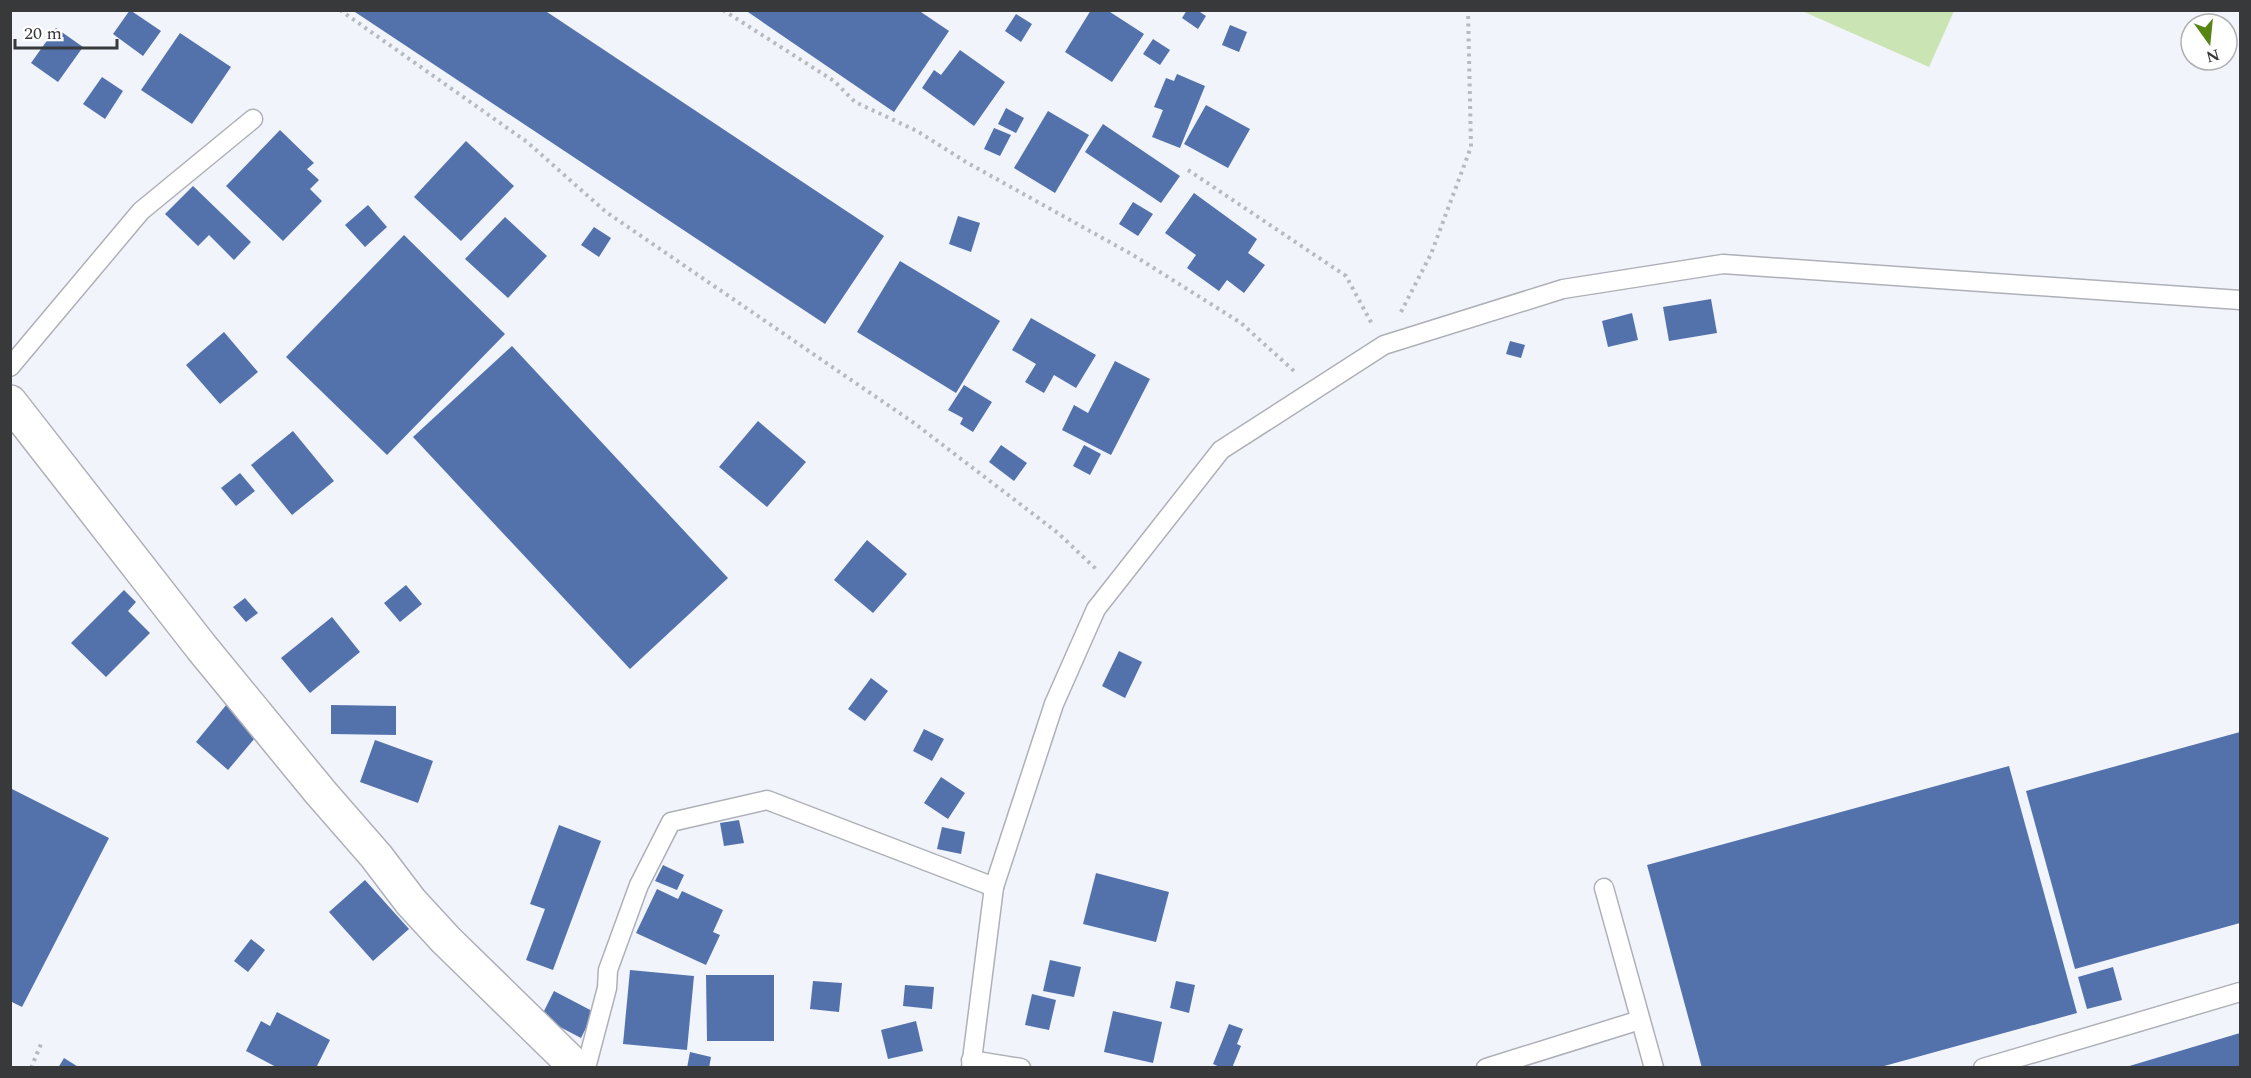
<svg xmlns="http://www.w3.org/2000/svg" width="2251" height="1078" font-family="Spectral,serif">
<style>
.garden{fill:#cae5b3}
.building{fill:#5372ac}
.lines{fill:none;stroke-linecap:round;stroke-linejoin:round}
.lane-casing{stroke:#adb1b7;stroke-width:21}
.street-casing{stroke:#adb1b7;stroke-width:36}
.path{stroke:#b7babf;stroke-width:4;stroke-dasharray:3 4.5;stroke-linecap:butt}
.lane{stroke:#fff;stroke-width:18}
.street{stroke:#fff;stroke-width:33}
</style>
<rect width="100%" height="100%" fill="#f1f4fb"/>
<polygon class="garden" points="1802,11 1954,11 1929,67"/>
<g class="building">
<polygon points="130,10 161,31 143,56 113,34"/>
<polygon points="352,10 544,10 884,236 825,324"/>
<polygon points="745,10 918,10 949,31 894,112"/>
<polygon points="1091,10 1107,10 1144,34 1112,82 1065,52"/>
<polygon points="1187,10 1197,10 1206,16 1198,29 1182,18"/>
<polygon points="1016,14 1032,24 1021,42 1005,31"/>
<polygon points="1230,25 1247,32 1239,52 1222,45"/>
<polygon points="56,28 83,47 58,82 31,63"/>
<polygon points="180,33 231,67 192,124 141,90"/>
<polygon points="1153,39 1170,50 1160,65 1143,54"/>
<polygon points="960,50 1005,82 974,126 922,88 934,70 941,75"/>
<polygon points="1177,74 1205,86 1180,148 1152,137 1163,110 1154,107 1166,78 1174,81"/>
<polygon points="102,77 123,91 105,119 83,104"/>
<polygon points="1206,105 1250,129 1228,168 1184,144"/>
<polygon points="1006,108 1024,118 1016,133 998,124"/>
<polygon points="1048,111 1089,135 1055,193 1014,168"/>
<polygon points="1103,124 1180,176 1161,203 1085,152"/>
<polygon points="994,128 1011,135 1000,156 984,149"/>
<polygon points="280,130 314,163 307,169 319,180 310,189 322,201 283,241 226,186"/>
<polygon points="466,141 514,186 461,241 414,197"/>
<polygon points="193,186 251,242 234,260 209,235 198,246 165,214"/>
<polygon points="1194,193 1257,239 1248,253 1265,265 1244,293 1227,280 1219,291 1187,268 1196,255 1165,233"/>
<polygon points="1133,202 1153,214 1138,236 1119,224"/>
<polygon points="368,205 387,227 365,247 345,225"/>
<polygon points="958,216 980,223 971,252 949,244"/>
<polygon points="505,217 547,256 508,298 465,259"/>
<polygon points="594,227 611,238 599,257 581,245"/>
<polygon points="404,235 505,334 387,455 286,357"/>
<polygon points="900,261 1000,321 956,393 857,332"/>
<polygon points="1711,299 1717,333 1669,341 1663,307"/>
<polygon points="1632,313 1638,340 1608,347 1602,321"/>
<polygon points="1031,318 1096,355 1076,388 1054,375 1044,393 1025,382 1036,364 1012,350"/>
<polygon points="224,332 258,372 220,404 186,365"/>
<polygon points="1510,341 1525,345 1521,358 1506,354"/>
<polygon points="512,346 728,578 630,669 413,437"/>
<polygon points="1115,361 1150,379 1111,455 1062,430 1074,405 1088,413"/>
<polygon points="964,385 992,402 973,432 960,424 963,418 948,410"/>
<polygon points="758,421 806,462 767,507 719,467"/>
<polygon points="293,431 334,481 292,515 251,465"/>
<polygon points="1001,445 1027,463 1014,481 989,462"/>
<polygon points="1084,445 1101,454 1090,475 1073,466"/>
<polygon points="240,473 255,491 236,506 221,488"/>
<polygon points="867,540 907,574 873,613 834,580"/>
<polygon points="406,585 422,604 400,622 384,603"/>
<polygon points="124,590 136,602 128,611 150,633 106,677 71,643"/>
<polygon points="245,598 258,613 246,622 233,607"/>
<polygon points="332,617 360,652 310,693 281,658"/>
<polygon points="1119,651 1142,662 1125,698 1102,686"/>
<polygon points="871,678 888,691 865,721 848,709"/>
<polygon points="227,704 260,732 228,770 196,742"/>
<polygon points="331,705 396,706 396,735 331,734"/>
<polygon points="924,729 944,739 932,761 913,751"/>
<polygon points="2240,732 2240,923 2075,969 2026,791"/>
<polygon points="375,740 433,761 418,803 360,782"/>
<polygon points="2009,766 2077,1013 1877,1068 1702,1068 1647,865"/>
<polygon points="941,777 965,793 948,819 924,803"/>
<polygon points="10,788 109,838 22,1007 10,1001"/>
<polygon points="739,820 744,843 724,846 720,823"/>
<polygon points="559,825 601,841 553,970 526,960 545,909 530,904"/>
<polygon points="942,827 965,832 961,854 937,849"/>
<polygon points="663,865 684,875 677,890 655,881"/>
<polygon points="1096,873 1169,892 1156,942 1083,924"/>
<polygon points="365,880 409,929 373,961 329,912"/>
<polygon points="657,889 678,899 682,891 723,910 713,932 720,935 706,965 636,933"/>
<polygon points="251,939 265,950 248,972 234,961"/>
<polygon points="1050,960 1081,967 1074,997 1043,991"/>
<polygon points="2113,967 2122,1000 2087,1009 2078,977"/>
<polygon points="630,970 694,976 687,1050 623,1044"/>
<polygon points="706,975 774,975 774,1041 707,1041"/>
<polygon points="813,981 842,983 839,1012 810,1009"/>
<polygon points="1176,981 1195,985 1189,1013 1170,1008"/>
<polygon points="905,985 934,987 932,1009 903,1006"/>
<polygon points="554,991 594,1012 581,1038 541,1017"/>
<polygon points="1032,994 1056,1000 1049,1030 1025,1025"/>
<polygon points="1113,1011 1162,1022 1153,1063 1104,1052"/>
<polygon points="277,1012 330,1040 316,1068 278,1068 246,1051 261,1021 270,1026"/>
<polygon points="916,1021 923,1051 888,1059 881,1030"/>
<polygon points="1229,1024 1243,1029 1237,1044 1241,1046 1232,1068 1222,1068 1213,1064"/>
<polygon points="2240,1033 2240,1068 2126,1068 2126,1067"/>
<polygon points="690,1052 711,1057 709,1068 687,1068"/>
<polygon points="64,1058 80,1068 58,1068"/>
</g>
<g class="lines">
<defs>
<g id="lane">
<polyline points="10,367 141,211 253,119"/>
<polyline points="1604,888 1654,1068"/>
<polyline points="971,1060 1021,1068"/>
<polyline points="586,1068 607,988 608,970 639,885 671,822 767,800 994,887"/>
<polyline points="971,1068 994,887 1054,704 1096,609 1221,450 1384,345 1563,289 1723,264 2240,300"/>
<polyline points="1486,1068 1640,1020"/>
<polyline points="1983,1068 2240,992"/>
</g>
<polyline id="street" points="10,402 202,648 321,793 376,856 411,902 446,940 577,1068"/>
</defs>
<use href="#lane" class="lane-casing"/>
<use href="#street" class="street-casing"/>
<g class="path">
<polyline points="340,10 527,142 606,212 914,423 1058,533 1096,569"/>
<polyline points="723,10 834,81 855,102 917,131 966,162 1133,255 1241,323 1294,371"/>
<polyline points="1188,170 1346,276 1372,324"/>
<polyline points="1401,312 1431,254 1471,147 1468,10"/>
<polyline points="31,1068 41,1044"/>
</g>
<use href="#lane" class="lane"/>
<use href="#street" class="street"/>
</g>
<rect width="2251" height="1078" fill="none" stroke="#37393b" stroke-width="24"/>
<g transform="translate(2209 42) rotate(165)"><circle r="28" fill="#ffffff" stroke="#afb0b1" stroke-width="1.5"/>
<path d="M0-4.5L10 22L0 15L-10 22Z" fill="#578514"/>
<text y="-9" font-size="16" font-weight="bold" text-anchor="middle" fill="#37393b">N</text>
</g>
<path d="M15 39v9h102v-9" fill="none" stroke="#37393b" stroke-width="3"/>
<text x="24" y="39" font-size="18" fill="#37393b" stroke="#ffffff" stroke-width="4.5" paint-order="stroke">20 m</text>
</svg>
